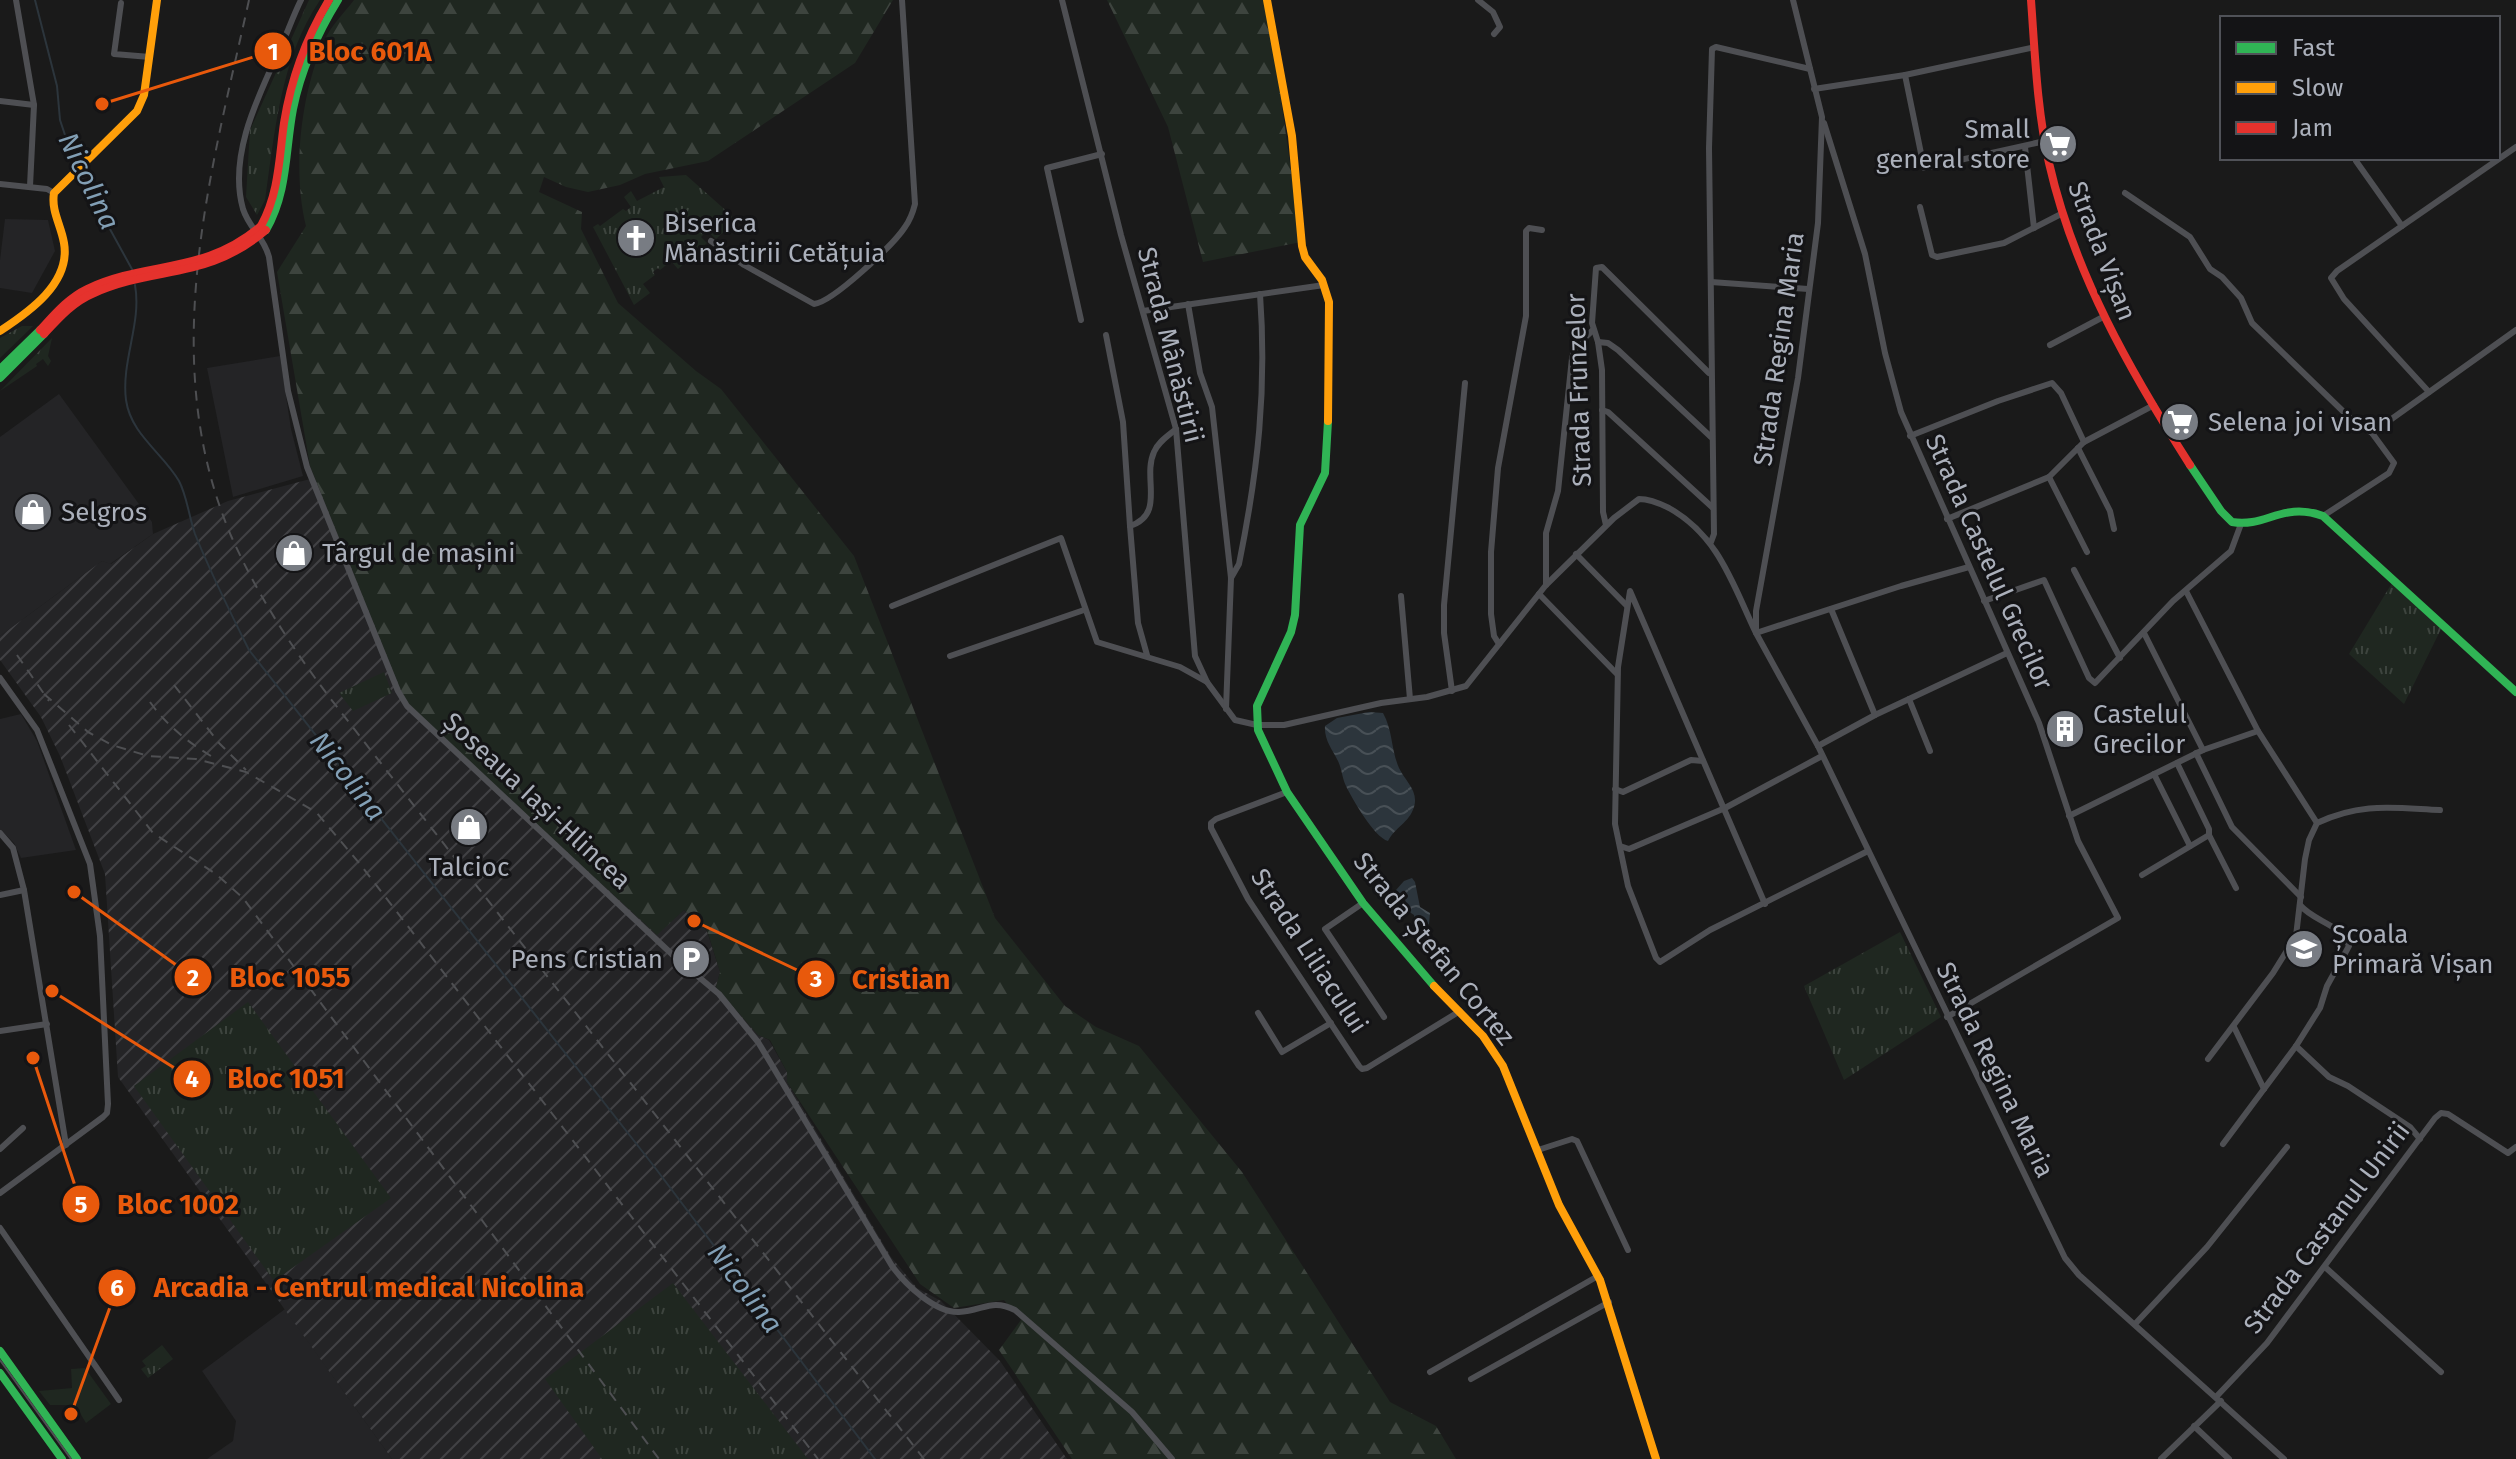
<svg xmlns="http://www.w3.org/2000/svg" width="2516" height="1459" font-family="'Fira Sans',sans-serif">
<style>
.built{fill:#242426}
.industrial{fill:url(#industrial-furrows)}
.grass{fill:url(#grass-tufts)}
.forest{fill:url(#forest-firs)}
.park{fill:#1f2720}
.water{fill:url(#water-waves)}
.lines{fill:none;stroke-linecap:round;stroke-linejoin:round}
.stream{stroke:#2c353c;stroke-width:2}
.street{stroke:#4e4f53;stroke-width:6}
.fast{stroke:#30b455;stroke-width:8}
.slow{stroke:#ff9f0a;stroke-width:8}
.jam{stroke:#e5322d;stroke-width:8}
.tram{stroke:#4e4f52;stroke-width:2}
.rail{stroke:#4e4f52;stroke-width:2;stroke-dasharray:10 8;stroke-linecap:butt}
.jam-bridge{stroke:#e5322d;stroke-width:8}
.labels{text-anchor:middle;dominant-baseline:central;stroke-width:6;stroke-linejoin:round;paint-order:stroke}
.poi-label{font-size:26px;fill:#abb0bb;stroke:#141416;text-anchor:start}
.street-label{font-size:26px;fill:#abb0bb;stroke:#141416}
.water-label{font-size:28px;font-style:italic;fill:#829fb5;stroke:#141416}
.leader{fill:none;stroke:#e8590c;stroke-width:3}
.callout-dot{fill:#e8590c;stroke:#141416;stroke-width:3}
.mark-label{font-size:24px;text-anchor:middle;font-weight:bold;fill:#fff}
.callout-label{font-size:28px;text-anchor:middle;font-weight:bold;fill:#e8590c;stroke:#141416;stroke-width:6;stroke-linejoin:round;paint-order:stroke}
</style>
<defs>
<pattern id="industrial-furrows" width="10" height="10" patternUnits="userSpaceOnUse" patternTransform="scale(2)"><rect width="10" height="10" fill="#242426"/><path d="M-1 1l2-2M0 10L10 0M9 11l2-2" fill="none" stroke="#414144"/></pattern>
<pattern id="grass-tufts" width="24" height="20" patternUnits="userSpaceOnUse" patternTransform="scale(2)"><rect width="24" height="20" fill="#1f2720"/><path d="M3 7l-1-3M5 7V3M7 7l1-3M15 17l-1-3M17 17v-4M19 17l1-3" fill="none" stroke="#3d443e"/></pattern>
<pattern id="forest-firs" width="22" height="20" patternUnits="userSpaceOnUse" patternTransform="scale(2)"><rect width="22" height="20" fill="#1f2720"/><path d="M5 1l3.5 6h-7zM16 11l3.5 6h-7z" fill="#3d443e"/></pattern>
<pattern id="water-waves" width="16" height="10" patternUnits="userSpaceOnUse" patternTransform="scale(2)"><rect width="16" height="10" fill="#2c353c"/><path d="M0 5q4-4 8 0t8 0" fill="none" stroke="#485056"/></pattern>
</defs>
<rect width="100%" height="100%" fill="#1a1a1a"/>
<g class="built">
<polygon points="5,219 48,220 55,251 32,293 0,288 0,260"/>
<polygon points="280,356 291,429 303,476 233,497 207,368"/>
<polygon points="59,394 152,522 153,534 110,564 102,561 0,636 0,437"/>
<polygon points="21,714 37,741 76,850 21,858 14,843 0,829 0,719"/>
<polygon points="285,1309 392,1459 207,1459 233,1441 236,1421 202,1371"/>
</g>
<polygon class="industrial" points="314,478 656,934 684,910 707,931 720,972 716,987 758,1035 769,1040 787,1072 787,1082 891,1257 917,1288 941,1301 1000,1361 1067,1459 392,1459 118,1077 105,874 60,756 41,717 0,660 0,636 102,561 111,564 153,534 228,501"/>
<g class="grass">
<path d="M309,0H320C280,59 275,132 265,200L257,215L246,197L250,130Z"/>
<polygon points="686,175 731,215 734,222 716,239 707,231 701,237 707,243 678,269 671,261 660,270 658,268 653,272 655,275 643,284 650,293 634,305 593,227 598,224 600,226 623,209 626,211 631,207 624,197 631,191 637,201 664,187 659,177"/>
<polygon points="22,326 33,326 0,358 0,338"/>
<polygon points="52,338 48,356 51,361 48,366 43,359 36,364 37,366 0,391"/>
<polygon points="2392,583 2441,629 2404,704 2349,654"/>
<polygon points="384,672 392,693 353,711 339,693"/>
<polygon points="1900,932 1941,1017 1844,1080 1804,986"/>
<polygon points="248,1002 391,1198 274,1281 134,1086"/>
<polygon points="673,1283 808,1459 602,1459 545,1379"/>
<polygon points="162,1345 173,1359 148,1378 141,1369 146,1366 142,1361"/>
</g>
<g class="forest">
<path d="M354,0H893L855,63L708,161L645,174L620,185L588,192L566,187L544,177L539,192L582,212L581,229L618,303L696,371L721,389L854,556L995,918L1065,1006L1096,1027L1139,1046L1242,1172L1390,1402L1436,1426L1456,1459H1072L999,1350L1021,1320L1004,1300L954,1308L920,1284L787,1082V1072L770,1040L758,1035L716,987L720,972L707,930L684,910L657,935L406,703L310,466L277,272L306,226C292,170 301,94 324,41C331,26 344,13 354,0Z"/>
<polygon points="1107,0 1267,0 1301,242 1203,262 1168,127"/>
</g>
<polygon class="park" points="85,1368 111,1404 86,1423 75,1405 50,1405 39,1391 72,1388 71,1369"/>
<g class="water">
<path d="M1369,712L1383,713C1393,731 1391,750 1399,768C1405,781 1419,791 1414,807C1409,823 1395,827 1388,841C1374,837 1353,800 1346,786C1342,778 1342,769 1338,761C1332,749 1324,740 1325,726L1337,718Z"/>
<polygon points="1412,878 1415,882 1420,907 1430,913 1429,924 1422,928 1415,926 1414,915 1408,911 1405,899 1396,890 1404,881"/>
</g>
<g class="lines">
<g class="stream">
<polyline points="35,0 57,86 60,120 75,165"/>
<polyline points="78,171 133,271"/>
<path d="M135,285C142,323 121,361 126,400C131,435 163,453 179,481C187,496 189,517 195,534C211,574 230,612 249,650L653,1165L875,1459"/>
</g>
<g class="street">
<polyline points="16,0 34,105 30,186"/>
<path d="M301,0C293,16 287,34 279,51C258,97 228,156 243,209C249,228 264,237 269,257L288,391L307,467L398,691L407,706L676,958L719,994L758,1042L892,1266C905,1284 935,1313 959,1312C983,1311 991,1298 1015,1310L1132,1412L1172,1459"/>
<path d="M1062,0L1121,235L1176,429L1195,656L1207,682L1235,720L1257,725H1284L1381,703L1427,697L1466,686L1546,585L1614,518L1639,499C1650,499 1659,503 1669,508C1719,536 1733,585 1756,633L1901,586L1969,567"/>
<polyline points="1478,0 1493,12 1500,27 1494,34"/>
<polyline points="1793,0 1822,117 1818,223 1798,378 1756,611 1756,633 1818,746 2065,1258 2079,1275 2284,1459"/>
<polyline points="121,3 114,54 150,57"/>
<polyline points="1905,75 2035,47"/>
<polyline points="1814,89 1905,75 1924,168 2045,141"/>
<polyline points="0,101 34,105"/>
<polyline points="1824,123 1865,254 1885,353 1901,412 2039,723 2078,841 2118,918 1947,1017"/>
<polyline points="2025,147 2034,228"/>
<polyline points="2356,161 2402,226"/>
<polyline points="0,184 47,189 54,193"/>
<polyline points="2125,193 2190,237 2210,269 2222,277 2241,298 2252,323 2351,419 2372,433 2394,463 2389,473 2323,516"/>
<polyline points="1920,207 1932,255 1937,257 2004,243 2063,213"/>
<path d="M711,241L744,265L814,304C833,302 894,244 905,227C910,220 913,212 915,204L902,0"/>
<polyline points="1711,282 1808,289"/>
<polyline points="1188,304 1200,373 1212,407 1231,578 1226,709"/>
<polyline points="1143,311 1324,285"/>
<polyline points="1081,320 1047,168 1102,154"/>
<polyline points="1106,335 1123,422 1130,526"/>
<polyline points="1598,342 1608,343 1618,350 1711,437"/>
<polyline points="2050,345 2103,317"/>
<polyline points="2429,392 2344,299 2331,278 2337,271 2516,147"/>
<polyline points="1602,410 1608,412 1713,508"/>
<polyline points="2372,433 2516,330"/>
<polyline points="1910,436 1998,401 2052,383 2061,393 2084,442"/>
<polyline points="2078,448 2110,511 2114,529"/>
<polyline points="2049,477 2087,552"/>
<polyline points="1947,519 2049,477 2084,442 2154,405"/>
<polyline points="1606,525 1603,512 1602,370 1598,342 1592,323 1596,268 1602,267 1709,373"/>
<polyline points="1711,542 1714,534 1709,148 1712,49 1716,47 1810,69"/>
<polyline points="1576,554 1627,606"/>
<polyline points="2074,570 2120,658"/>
<path d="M1231,578L1239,564C1258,470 1267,390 1260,294"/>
<polyline points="1546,585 1546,533 1558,491 1572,358 1576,346 1593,330"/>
<polyline points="2186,591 2258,731 2317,823"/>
<polyline points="1539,594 1617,674"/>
<polyline points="1401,596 1410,699"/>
<polyline points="1984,601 2044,580 2089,678 2095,683 2173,601 2231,551 2241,524"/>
<polyline points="892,606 1061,538 1097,642 1180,667 1207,682"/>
<polyline points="2144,633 2203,750"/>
<polyline points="1499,644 1494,636 1491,614 1491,552 1498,468 1526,316 1526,231 1529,228 1542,230"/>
<path d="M1147,655L1138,623L1130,526C1166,514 1142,478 1154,452C1158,442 1168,436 1176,429"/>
<polyline points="950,656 1084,610"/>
<polyline points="0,678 37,730 90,864 100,936 108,1104 107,1113 103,1117 0,1193"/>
<polyline points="1452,691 1444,633 1444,605 1465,383"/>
<polyline points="1909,699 1930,751"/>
<polyline points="1875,715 2007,653"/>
<polyline points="1818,746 1875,715 1831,609"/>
<polyline points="2196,753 2232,827 2301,897"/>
<polyline points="2154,774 2190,846"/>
<polyline points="1615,789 1623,792 1691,760 1703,761"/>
<polyline points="1287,792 1216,819 1211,823 1211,828 1248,899 1359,1066 1362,1069 1367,1068 1460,1011"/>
<polyline points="2069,816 2203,750 2258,731"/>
<polyline points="0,833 13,848 24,890 66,1145"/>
<polyline points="2209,835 2236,888"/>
<polyline points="1620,846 1629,849 1725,808 1822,756"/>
<polyline points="2142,875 2209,835 2209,829 2177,763"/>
<polyline points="0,895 24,890"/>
<polyline points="1363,903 1325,929 1384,1017"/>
<polyline points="1765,904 1630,591 1618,667 1615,824 1628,886 1656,958 1660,962 1710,930 1868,851"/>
<polyline points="1258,1013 1282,1052 1331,1023"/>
<polyline points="2234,1027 2264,1089"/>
<polyline points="0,1031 47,1024"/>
<polyline points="2296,1046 2329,1077 2348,1086 2410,1127 2420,1139"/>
<path d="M2208,1059L2273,973L2296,936L2305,859L2309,840L2317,823C2361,802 2394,808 2440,810"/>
<path d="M2223,1144L2296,1046L2320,1008L2327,986L2349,946C2342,924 2314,922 2300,905"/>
<polyline points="0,1149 23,1128"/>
<polyline points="1538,1150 1572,1139 1577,1141 1628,1250"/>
<polyline points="0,1228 119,1400"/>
<polyline points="2325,1267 2441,1372"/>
<polyline points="2135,1324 2207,1247 2287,1147"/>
<polyline points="1430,1372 1598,1276"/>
<polyline points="1471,1379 1609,1302"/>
<polyline points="2216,1397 2267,1343 2435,1118 2441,1113 2448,1114 2508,1153 2516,1147"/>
<polyline points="2194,1426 2229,1459"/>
<polyline points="2161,1459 2221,1401"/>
</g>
<g class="fast">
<path d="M266,230C288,192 285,151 293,109C301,70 317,34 338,0"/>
<polyline points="0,369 40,330"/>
<polyline points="0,378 44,334"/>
<polyline points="1328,421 1325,473 1300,525 1295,615 1291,632 1257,706 1258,730 1287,792 1363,903 1434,986"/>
<path d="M2190,465L2221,511L2232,522C2266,528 2283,501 2323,516L2516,692"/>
<polyline points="0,1351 77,1459"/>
<polyline points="0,1373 62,1459"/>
</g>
<g class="slow">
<polyline points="1267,0 1292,136 1302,246 1305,257 1322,280 1329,302 1328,421"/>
<path d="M0,331C29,312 71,283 64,243C61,225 51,211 54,193L137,111L144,95L157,0"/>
<polyline points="1434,986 1483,1036 1503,1066 1559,1205 1600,1280 1656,1459"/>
</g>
<g class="jam">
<path d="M2031,0C2035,54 2037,110 2049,163C2074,273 2130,371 2190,465"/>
<path d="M261,226C279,193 279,159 284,123C291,79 306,38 329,0"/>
</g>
<polyline class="tram" points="0,1360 71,1459"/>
<g class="rail">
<path d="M249,0C210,177 156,362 232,538C258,596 292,648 330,698L924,1459"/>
<polyline points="17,655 49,701"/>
<polyline points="174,685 219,743 246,770"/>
<polyline points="44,694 88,732 112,745 148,756 196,759 246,772 316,812 360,864 818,1459"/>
<path d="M150,702C167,726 190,744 216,759"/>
<polyline points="69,725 153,833 216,874 243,898 659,1459"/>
</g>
<g class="jam-bridge">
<path d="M40,330C54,315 68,298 87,289C149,260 203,275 261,226"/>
<path d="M44,334C58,319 73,302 92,294C156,265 206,281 266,230"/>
</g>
</g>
<defs>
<symbol id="supermarket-disc" viewBox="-11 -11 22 22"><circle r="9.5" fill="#787c83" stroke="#141416"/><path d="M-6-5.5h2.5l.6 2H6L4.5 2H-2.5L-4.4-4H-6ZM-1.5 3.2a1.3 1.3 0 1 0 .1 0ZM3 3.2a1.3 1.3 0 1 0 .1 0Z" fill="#fff"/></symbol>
<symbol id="church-disc" viewBox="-11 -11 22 22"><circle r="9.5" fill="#787c83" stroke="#141416"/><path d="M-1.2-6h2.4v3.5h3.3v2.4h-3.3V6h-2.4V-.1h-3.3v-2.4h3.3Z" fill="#fff"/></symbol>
<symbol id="shop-disc" viewBox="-11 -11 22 22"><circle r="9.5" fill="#787c83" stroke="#141416"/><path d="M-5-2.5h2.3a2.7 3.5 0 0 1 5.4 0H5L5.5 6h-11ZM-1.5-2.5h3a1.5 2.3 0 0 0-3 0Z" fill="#fff"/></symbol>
<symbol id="building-disc" viewBox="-11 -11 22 22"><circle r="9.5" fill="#787c83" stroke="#141416"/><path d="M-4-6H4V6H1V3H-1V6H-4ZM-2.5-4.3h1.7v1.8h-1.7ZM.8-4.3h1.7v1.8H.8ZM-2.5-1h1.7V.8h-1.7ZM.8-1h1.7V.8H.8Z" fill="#fff"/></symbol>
<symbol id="school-disc" viewBox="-11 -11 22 22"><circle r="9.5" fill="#787c83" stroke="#141416"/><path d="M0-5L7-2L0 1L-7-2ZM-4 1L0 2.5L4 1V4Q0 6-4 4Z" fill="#fff"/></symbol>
<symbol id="parking-disc" viewBox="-11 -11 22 22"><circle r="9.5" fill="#787c83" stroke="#141416"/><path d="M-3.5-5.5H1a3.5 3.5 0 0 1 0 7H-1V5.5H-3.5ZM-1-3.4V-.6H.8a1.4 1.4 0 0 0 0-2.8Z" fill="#fff"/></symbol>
</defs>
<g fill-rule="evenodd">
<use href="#supermarket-disc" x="2036" y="122" width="44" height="44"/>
<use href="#church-disc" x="614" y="216" width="44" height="44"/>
<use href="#supermarket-disc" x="2158" y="400" width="44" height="44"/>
<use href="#shop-disc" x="11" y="490" width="44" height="44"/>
<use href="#shop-disc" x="272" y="531" width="44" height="44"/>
<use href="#building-disc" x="2043" y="707" width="44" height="44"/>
<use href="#shop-disc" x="447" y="805" width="44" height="44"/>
<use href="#school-disc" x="2282" y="927" width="44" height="44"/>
<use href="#parking-disc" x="669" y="937" width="44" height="44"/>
</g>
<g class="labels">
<g class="poi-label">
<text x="2030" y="129" text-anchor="end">Small<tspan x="2030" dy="30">general store</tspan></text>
<text x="664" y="223">Biserica<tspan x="664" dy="30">Mănăstirii Cetățuia</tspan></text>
<text x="2208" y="422">Selena joi visan</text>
<text x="61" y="512">Selgros</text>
<text x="322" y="553">Târgul de mașini</text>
<text x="2093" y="714">Castelul<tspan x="2093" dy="30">Grecilor</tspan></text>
<text x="469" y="867" text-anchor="middle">Talcioc</text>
<text x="2332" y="934">Școala<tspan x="2332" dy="30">Primară Vișan</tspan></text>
<text x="663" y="959" text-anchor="end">Pens Cristian</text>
</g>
<g class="street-label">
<text transform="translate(2102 251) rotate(69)">Strada Vișan</text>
<text transform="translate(1170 345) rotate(76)">Strada Mânăstirii</text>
<text transform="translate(1779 349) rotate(-82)">Strada Regina Maria</text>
<text transform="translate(1579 390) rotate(-92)">Strada Frunzelor</text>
<text transform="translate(1989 562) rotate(66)">Strada Castelul Grecilor</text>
<text transform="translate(537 801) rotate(43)">Șoseaua Iași-Hlincea</text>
<text transform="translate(1434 949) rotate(51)">Strada Ștefan Cortez</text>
<text transform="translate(1309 951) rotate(57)">Strada Liliacului</text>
<text transform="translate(1995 1070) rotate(64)">Strada Regina Maria</text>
<text transform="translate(2327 1228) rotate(-53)">Strada Castanul Unirii</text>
</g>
<g class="water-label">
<text transform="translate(89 181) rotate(64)">Nicolina</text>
<text transform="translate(348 776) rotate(52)">Nicolina</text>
<text transform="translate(745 1288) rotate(53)">Nicolina</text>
</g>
</g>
<path class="leader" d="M102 104L273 51M74 892L193 977M694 921L816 979M52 991L192 1079M33 1058L81 1204M71 1414L117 1288"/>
<g class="callout-dot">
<circle cx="102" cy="104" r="8"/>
<circle cx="74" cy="892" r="8"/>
<circle cx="694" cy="921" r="8"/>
<circle cx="52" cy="991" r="8"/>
<circle cx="33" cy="1058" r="8"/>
<circle cx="71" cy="1414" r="8"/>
<circle cx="273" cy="51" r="20"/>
<circle cx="193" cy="977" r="20"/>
<circle cx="816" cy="979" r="20"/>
<circle cx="192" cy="1079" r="20"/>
<circle cx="81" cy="1204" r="20"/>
<circle cx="117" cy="1288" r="20"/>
</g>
<g class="mark-label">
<text x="273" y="60">1</text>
<text x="193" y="986">2</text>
<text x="816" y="987">3</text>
<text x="192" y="1087">4</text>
<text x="81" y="1213">5</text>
<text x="117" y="1296">6</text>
</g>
<g class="callout-label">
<text x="370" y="61">Bloc 601A</text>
<text x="290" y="987">Bloc 1055</text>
<text x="901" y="989">Cristian</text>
<text x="286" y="1088">Bloc 1051</text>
<text x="178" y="1214">Bloc 1002</text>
<text x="369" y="1297">Arcadia - Centrul medical Nicolina</text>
</g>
<rect x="2220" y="16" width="280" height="144" fill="#141416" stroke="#505258" stroke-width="2"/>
<rect x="2236" y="42" width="40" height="12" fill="#30b455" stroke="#505258" stroke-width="2"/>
<text x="2292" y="56" font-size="24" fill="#abb0bb">Fast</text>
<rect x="2236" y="82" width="40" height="12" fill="#ff9f0a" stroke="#505258" stroke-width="2"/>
<text x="2292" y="96" font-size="24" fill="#abb0bb">Slow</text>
<rect x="2236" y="122" width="40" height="12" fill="#e5322d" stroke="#505258" stroke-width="2"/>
<text x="2292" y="136" font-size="24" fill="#abb0bb">Jam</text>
</svg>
